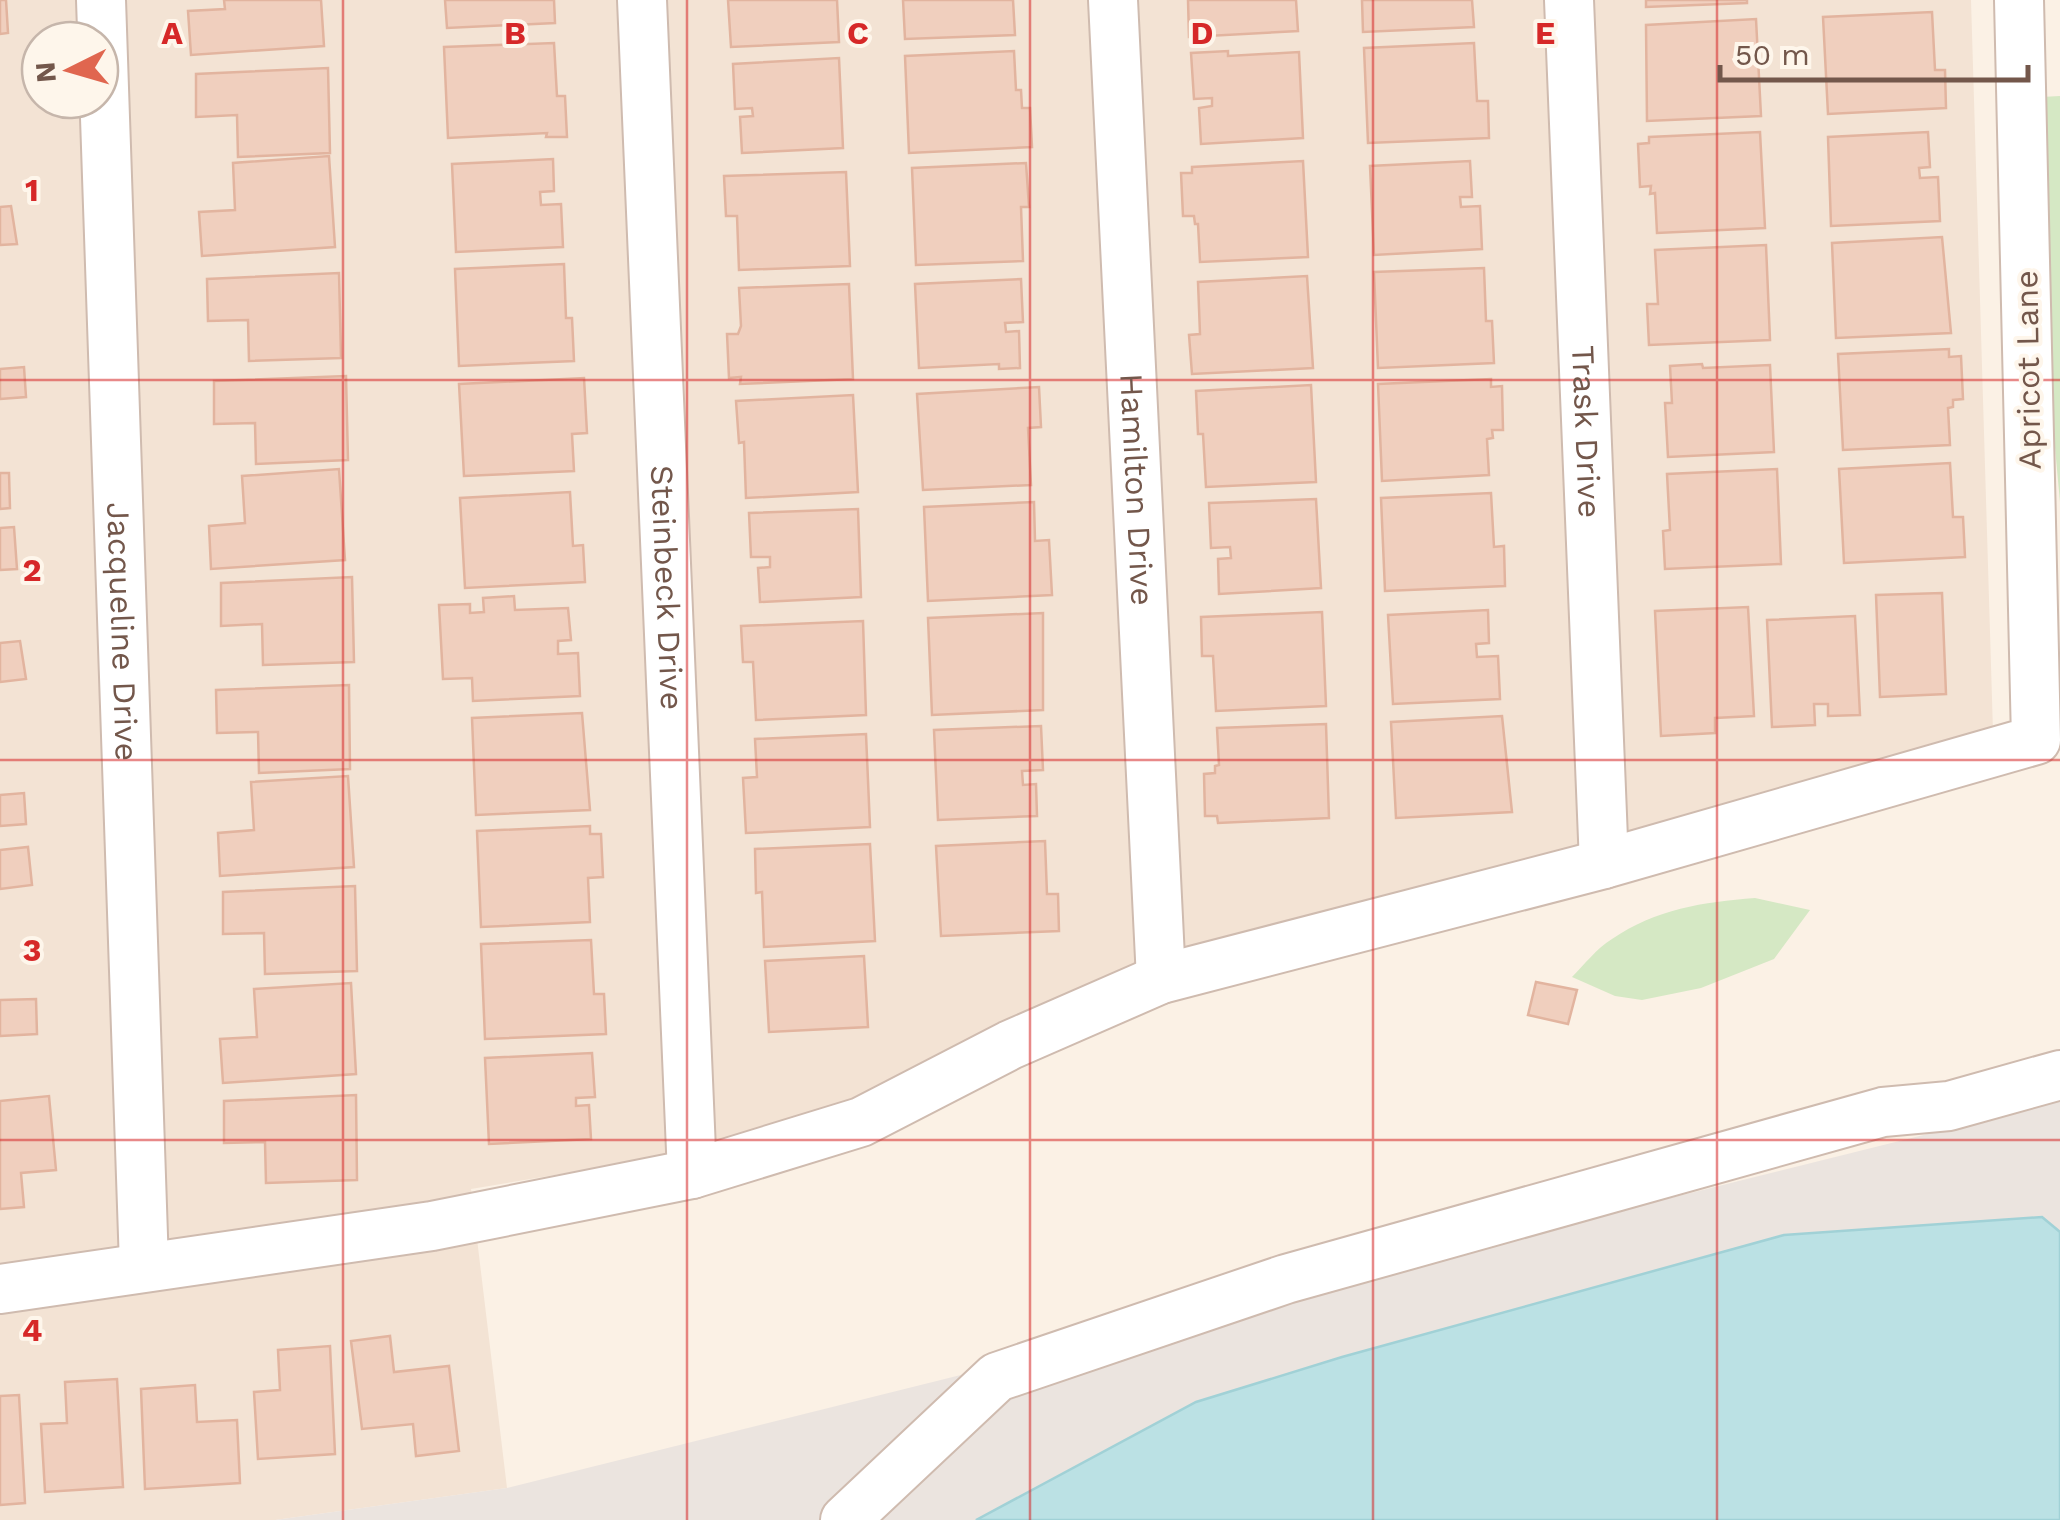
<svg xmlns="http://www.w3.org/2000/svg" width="2060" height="1520" font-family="'Work Sans',sans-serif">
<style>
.residential{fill:#f3e3d4;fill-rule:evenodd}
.industrial{fill:#ebe4df}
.green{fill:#d5e8c4}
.water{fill:#bbe1e4;stroke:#a1d1d6;stroke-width:2.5}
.building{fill:#f0cfbe;stroke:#e2b49f;stroke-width:2.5}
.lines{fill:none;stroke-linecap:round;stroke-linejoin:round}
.street-casing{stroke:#cfbbaf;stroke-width:52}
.street{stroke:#fff;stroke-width:48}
.grid{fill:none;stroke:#d62828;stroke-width:2.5;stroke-opacity:0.55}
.labels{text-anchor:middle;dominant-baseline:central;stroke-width:8;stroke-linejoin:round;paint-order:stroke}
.street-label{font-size:32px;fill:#73574b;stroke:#fef6eb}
.grid-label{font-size:32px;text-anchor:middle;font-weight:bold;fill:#d62828;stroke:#fef6eb;stroke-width:8;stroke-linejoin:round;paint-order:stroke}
</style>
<rect width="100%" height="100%" fill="#fbf1e5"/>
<path class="residential" d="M0,0H1971L1993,732L1156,960L759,1141L471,1189L507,1488L275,1520H0ZM40,40H100V100H40Z"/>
<polygon class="industrial" points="2060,1101 2060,1520 275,1520 507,1488"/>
<g class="green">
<polygon points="2060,96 2060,502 2023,98"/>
<path d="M1755,898L1810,910L1774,959L1701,988L1642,1000L1615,996L1572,977C1584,965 1597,948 1612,939C1656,909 1703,902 1755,898Z"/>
</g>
<polygon class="water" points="2042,1217 2060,1232 2060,1520 976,1520 1196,1402 1342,1357 1784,1235"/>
<g class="building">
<polygon points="0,0 6,0 8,33 0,34"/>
<polygon points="224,0 321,0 324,46 191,55 188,11 225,9"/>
<polygon points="445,0 554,0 555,23 447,28"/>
<polygon points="728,0 837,0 839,42 731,47"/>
<polygon points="903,0 1013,0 1015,35 905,39"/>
<polygon points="1188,0 1296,0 1298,31 1189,37"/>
<polygon points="1362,0 1472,0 1474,27 1363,32"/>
<polygon points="1646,0 1747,0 1747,3 1646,7"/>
<polygon points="1932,12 1935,70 1945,70 1946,108 1828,114 1823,17"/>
<polygon points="1756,19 1761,116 1647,121 1646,25"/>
<polygon points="554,43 557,96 565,96 567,137 546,137 547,133 448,138 444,47"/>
<polygon points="1474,43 1477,101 1488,101 1489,138 1368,143 1364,48"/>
<polygon points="1014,51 1016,90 1021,90 1022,108 1030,108 1032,147 909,153 905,56"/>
<polygon points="1228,51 1228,56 1299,52 1303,138 1201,144 1199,108 1212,106 1212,98 1194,99 1191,53"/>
<polygon points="839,58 843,148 742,153 740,117 753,116 752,108 735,109 733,64"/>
<polygon points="328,68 330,153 238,157 237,115 196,117 196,74"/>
<polygon points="1760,132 1765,228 1657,233 1655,193 1650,194 1651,186 1640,187 1638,144 1649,143 1649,137"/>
<polygon points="1928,132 1930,167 1919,168 1920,178 1938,177 1940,221 1831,226 1828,137"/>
<polygon points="329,156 335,247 202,256 199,212 235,210 233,163"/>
<polygon points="553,159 554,191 540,192 541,205 561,204 563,247 456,252 452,164"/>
<polygon points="1303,161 1308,257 1200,262 1198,224 1195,224 1194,216 1183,216 1181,173 1192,173 1192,167"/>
<polygon points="1470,161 1472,197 1460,197 1461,207 1480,206 1482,249 1374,255 1370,166"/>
<polygon points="1026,163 1029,207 1021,207 1023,261 916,265 912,168"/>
<polygon points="846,172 850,266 739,270 737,216 726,216 724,176"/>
<polygon points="11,206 17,244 0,245 0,207"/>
<polygon points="1942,237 1951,333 1836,338 1832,243"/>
<polygon points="1766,245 1770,340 1649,345 1647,304 1658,304 1655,250"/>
<polygon points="564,264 566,318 572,318 574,361 459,366 455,269"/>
<polygon points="1484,268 1486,321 1492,321 1494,363 1378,368 1374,272"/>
<polygon points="339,273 341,358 249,361 248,320 208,321 207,279"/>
<polygon points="1307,276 1313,368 1192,374 1189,335 1200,334 1198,282"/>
<polygon points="1021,279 1023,322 1005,323 1006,332 1019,331 1020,368 999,369 999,364 919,368 915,284"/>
<polygon points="849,284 853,379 740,384 741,377 729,378 727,334 738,334 741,326 739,288"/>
<polygon points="1949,349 1949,357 1961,356 1963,399 1953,400 1953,407 1948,408 1950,445 1843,450 1838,354"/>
<polygon points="1702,364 1703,368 1770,365 1774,452 1668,457 1665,403 1672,403 1670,366"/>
<polygon points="24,367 26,397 0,399 0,369"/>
<polygon points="346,376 348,460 256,464 255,423 214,424 214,381"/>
<polygon points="584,378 587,433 572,434 574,471 464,476 459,384"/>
<polygon points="1491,379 1491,387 1502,386 1503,430 1492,430 1493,438 1487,439 1489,475 1382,481 1378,384"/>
<polygon points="1311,385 1316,482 1206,487 1203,434 1198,434 1196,391"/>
<polygon points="1039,387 1041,427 1028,428 1031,485 923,490 917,394"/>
<polygon points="853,395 858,492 746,498 744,442 739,443 736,401"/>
<polygon points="1950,463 1953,517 1963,517 1965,557 1844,563 1839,469"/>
<polygon points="339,469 345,560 211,569 209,526 245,523 242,476"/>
<polygon points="1777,469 1781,564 1665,569 1663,531 1670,530 1667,474"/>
<polygon points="0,473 9,473 10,508 0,509"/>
<polygon points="570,492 573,546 583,545 585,582 465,588 460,498"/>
<polygon points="1491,493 1494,547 1504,546 1505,586 1385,591 1381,498"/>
<polygon points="1316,499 1321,588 1219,594 1218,559 1231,558 1230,547 1211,548 1209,503"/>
<polygon points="1034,502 1035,541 1049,540 1052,595 928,601 924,507"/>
<polygon points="858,509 861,597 760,602 758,568 770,567 770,557 751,557 749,513"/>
<polygon points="14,527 17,569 0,570 0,528"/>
<polygon points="352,577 354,662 263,665 262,624 221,626 221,583"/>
<polygon points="1942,593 1946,694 1880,697 1876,595"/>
<polygon points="514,596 515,610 568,608 571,640 558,641 558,654 578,653 580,696 473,701 472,678 443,679 439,605 470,604 470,613 484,612 483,598"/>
<polygon points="1748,607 1754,716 1715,718 1715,733 1661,736 1655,611"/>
<polygon points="1488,610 1489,643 1476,644 1477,657 1498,656 1500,699 1393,704 1388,615"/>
<polygon points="1322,612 1326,706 1216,711 1213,656 1202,656 1201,617"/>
<polygon points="1043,613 1043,710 932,715 928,618"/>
<polygon points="1855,616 1860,715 1828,716 1828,704 1814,704 1815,725 1772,727 1767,620"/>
<polygon points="863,621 866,715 756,720 753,662 743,662 741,626"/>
<polygon points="20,641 26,679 0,682 0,643"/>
<polygon points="349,685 350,769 259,773 258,732 217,733 216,690"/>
<polygon points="582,713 590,810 476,815 472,718"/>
<polygon points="1502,716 1512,812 1396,818 1391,722"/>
<polygon points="1326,724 1329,818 1218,823 1217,816 1205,816 1204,774 1215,773 1215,766 1219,765 1217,728"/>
<polygon points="1041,726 1043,770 1022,771 1023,785 1036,784 1037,816 938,820 934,730"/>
<polygon points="866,734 870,827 746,833 743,778 757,777 755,739"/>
<polygon points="348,776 354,867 220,876 218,833 254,830 251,782"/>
<polygon points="24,793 26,824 0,826 0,795"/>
<polygon points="590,826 590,834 601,834 603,877 588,878 590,922 481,927 477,831"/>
<polygon points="1045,841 1047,894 1058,894 1059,931 941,936 936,846"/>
<polygon points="870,844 875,941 764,947 762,892 756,893 755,849"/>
<polygon points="28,847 32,885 0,889 0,850"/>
<polygon points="355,886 357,971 265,974 264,933 223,934 223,892"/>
<polygon points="591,940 594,994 604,994 606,1034 485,1039 481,944"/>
<polygon points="864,956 868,1027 769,1032 765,961"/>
<polygon points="1536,982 1577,990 1568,1024 1528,1015"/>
<polygon points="351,983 356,1074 223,1083 220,1039 257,1037 254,989"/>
<polygon points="36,999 37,1034 0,1036 0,1000"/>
<polygon points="592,1053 595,1097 576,1098 576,1106 589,1105 591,1139 489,1144 485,1058"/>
<polygon points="356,1095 357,1180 266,1183 265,1142 224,1143 224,1101"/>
<polygon points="49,1096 56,1170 21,1173 24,1207 0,1209 0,1101"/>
<polygon points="390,1336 394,1372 449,1366 459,1451 416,1456 413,1424 362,1429 351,1341"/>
<polygon points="330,1346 335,1454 258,1459 254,1392 280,1390 278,1350"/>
<polygon points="117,1379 123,1487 45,1492 41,1424 67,1423 65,1382"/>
<polygon points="195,1385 197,1422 237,1420 240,1483 145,1489 141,1389"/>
<polygon points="19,1395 25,1503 0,1505 0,1396"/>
</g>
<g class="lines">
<defs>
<g id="street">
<path id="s1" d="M101,0L144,1265"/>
<path id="s2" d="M642,0L692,1174"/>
<path id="s3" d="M1113,0L1161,979"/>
<path id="s4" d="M1569,0L1604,864"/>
<polyline points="0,1289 432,1226 692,1174 861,1122 1010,1045 1161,979 1604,864 2036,740 2019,0"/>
<polyline points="845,1520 997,1377 1286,1279 1883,1112 1949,1106 2060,1075"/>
</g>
</defs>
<use href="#street" class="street-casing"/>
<use href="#street" class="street"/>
</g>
<path class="grid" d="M343,0V1520M687,0V1520M1030,0V1520M1373,0V1520M1717,0V1520M0,380H2060M0,760H2060M0,1140H2060"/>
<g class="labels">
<g class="street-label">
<text transform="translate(2028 370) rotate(-91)">Apricot Lane</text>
<text stroke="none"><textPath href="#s4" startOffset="432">Trask Drive</textPath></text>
<text stroke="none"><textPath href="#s3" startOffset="490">Hamilton Drive</textPath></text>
<text stroke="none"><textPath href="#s2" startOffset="588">Steinbeck Drive</textPath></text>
<text stroke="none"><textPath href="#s1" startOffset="632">Jacqueline Drive</textPath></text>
</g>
</g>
<g class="grid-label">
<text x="172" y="44">A</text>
<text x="515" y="44">B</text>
<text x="858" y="44">C</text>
<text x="1202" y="44">D</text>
<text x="1545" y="44">E</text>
<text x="32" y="201">1</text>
<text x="32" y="581">2</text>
<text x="32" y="961">3</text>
<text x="32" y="1341">4</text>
</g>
<g transform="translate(70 70) rotate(265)"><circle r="48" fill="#fef6eb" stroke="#c6b6ab" stroke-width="2.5"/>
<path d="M0-8L18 38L0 25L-18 38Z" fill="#e0664f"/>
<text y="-15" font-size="28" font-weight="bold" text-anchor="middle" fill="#73574b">N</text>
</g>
<path d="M1720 65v15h308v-15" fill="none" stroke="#73574b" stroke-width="5"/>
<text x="1735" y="65" font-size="30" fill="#73574b" stroke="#fef6eb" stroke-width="8" paint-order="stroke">50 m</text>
</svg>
